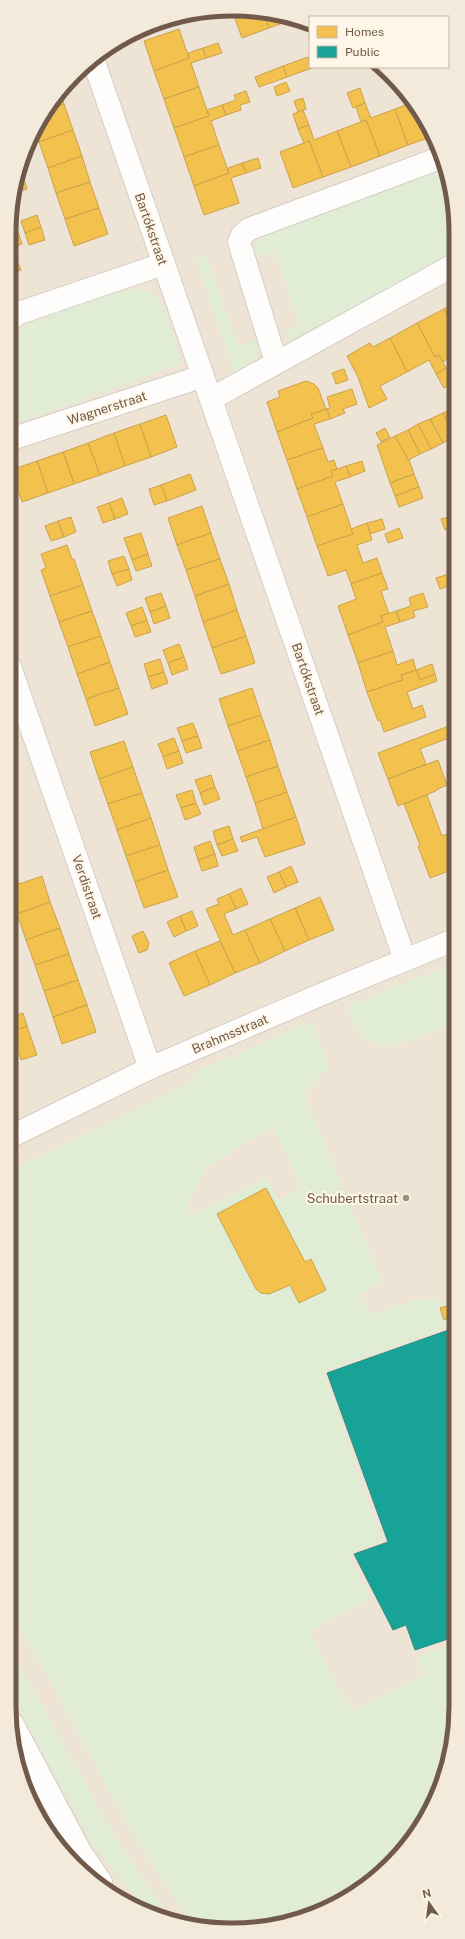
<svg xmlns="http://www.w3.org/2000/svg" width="465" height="1939" font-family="'Public Sans',sans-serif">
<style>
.residential{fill:#eee4d5}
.green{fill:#e0ecd3;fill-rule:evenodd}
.homes{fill:#f2c14e;stroke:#cba24d}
.public{fill:#17a398;stroke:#328d81}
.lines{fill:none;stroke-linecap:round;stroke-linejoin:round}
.street-casing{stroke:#d4cec6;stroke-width:24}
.secondary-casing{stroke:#d4cdc5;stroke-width:24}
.street{stroke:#fefdfc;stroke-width:22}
.secondary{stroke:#fefdfc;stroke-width:22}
.poi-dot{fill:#9f8f81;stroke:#fef7e8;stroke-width:1.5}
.labels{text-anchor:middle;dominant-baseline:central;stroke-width:4;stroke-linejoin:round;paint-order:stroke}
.street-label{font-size:13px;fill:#715a4a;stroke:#fef7e8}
.poi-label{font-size:13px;fill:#715a4a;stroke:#fef7e8;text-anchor:end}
.rim{fill:none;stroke:#715a4a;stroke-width:5}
</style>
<rect width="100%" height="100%" fill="#f5f1e8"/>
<polygon class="residential" points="262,11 310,26 310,67 380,67 391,75 433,134 454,204 454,1736 426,1818 369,1884 304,1918 218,1930 133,1907 65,1854 26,1792 9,1707 11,203 39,121 97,55 175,17"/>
<g class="green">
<polygon points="443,167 454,204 454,258 298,341 291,339 282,332 300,326 275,252 255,258 254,247 261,237"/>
<path d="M206,255L238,346L257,340C263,358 249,366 234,371L196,259Z"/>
<polygon points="131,288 152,293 163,305 182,363 11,426 11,333 60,311"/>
<path d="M454,964V1024C410,1039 362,1071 348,1005Z"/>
<path d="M312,1021L329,1067L304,1094L382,1282L359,1295L370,1314L420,1299L447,1303L452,1326L324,1372L382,1540L349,1555L371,1598L309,1632L352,1712L424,1675L418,1657L454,1643V1736L426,1818L369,1884L304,1918L218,1930L191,1922L129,1827L40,1662L9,1613L10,1171L195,1080L193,1073ZM273,1127L290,1161L301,1188L279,1200L266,1177L191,1216L186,1206L206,1167Z"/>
<polygon points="9,1646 116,1839 168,1916 147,1911 92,1844 9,1690"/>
</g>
<g class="homes">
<polygon points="262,11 291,20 269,28"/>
<polygon points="262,11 269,28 242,38 233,13"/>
<polygon points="179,29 189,58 154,71 144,41"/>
<polygon points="218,43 222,53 206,58 203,48"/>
<polygon points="203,48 206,58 191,63 199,87 164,99 154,71 189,58 188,53"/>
<polygon points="308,57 310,67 312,68 287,77 283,66"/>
<polygon points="283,66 287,77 259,87 255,77"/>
<polygon points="286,82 290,91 277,96 274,87"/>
<polygon points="199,87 209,116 174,128 164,99"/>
<polygon points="360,88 365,103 353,108 347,93"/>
<polygon points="246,91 250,102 240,105 241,110 226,115 222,105 236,100 234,95"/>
<polygon points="61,95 64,104 49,109"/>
<polygon points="303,98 306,109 298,112 294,101"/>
<polygon points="365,103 371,118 395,109 408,145 380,156 366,120 361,122 356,107"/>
<polygon points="411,103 434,136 408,145 395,109"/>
<polygon points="64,104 73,130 39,142 35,132 39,121 49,109"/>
<polygon points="222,105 226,115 211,121 219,145 184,157 174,128 209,116 207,110"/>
<polygon points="303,110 309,125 298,129 293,114"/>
<polygon points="366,120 380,156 351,167 337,131"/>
<polygon points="309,125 314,140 337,131 351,167 323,177 309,141 304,143 298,129"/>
<polygon points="73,130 82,156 48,168 39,142"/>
<polygon points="309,141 323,177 293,188 280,152"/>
<polygon points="219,145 229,173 194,186 184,157"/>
<polygon points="82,156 90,182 56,193 48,168"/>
<polygon points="258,158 261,168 246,173 242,163"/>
<polygon points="242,163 246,173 231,178 239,203 204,215 194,186 229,173 228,168"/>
<polygon points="23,176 27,189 14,193 20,177"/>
<polygon points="90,182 99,208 65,219 56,193"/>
<polygon points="99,208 108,234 74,246 65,219"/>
<polygon points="37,215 41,227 25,233 21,221"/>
<polygon points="14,220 22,244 12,248 21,270 11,274 11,221"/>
<polygon points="41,227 45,240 29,245 25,233"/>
<polygon points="454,304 454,329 444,309"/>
<polygon points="444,309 454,329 454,354 443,362 439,355 435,357 417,323"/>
<polygon points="417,323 435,357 439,355 446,368 436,374 429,360 407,372 390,338"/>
<polygon points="390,338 407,372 380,386 387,399 369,408 358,377 347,356 370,343 373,347"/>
<polygon points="446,368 454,382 444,388 436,374"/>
<polygon points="344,369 348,380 336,384 332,373"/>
<polygon points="306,381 314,384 318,388 326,409 311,414 313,418 277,432 267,402 280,397 278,391"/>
<polygon points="352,389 357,404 343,409 345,413 330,419 327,409 330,408 327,397"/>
<polygon points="454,408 454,436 443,413"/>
<polygon points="327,409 330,419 314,424 323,448 287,460 277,432 313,418 311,414"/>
<polygon points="443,413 454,436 443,443 430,419"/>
<polygon points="166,415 177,447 151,457 140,424"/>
<polygon points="430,419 443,443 431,449 418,424"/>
<polygon points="140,424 151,457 125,466 114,433"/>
<polygon points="418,424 431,449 420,454 408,430"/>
<polygon points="385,428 390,437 381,442 376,433"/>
<polygon points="408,430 420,454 408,460 395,436"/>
<polygon points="114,433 125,466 100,475 88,443"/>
<polygon points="395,436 408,460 409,460 414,474 390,483 377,445"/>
<polygon points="88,443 100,475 74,484 63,452"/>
<polygon points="323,448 328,462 334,460 337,469 331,471 333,476 297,489 287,460"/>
<polygon points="63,452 74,484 48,493 37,461"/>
<polygon points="37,461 48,493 22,502 11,470"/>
<polygon points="362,461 365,471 350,477 346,466"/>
<polygon points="346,466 350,477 335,482 343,504 307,517 297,489 333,476 331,471"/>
<polygon points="190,474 196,490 167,501 161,485"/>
<polygon points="414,474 419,487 395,496 390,483"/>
<polygon points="161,485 167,501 154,505 149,489"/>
<polygon points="419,487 423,498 399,507 395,496"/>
<polygon points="122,498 128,514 115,519 109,503"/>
<polygon points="109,503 115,519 103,523 97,507"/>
<polygon points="343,504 353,534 317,546 307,517"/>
<polygon points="202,506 211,533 177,545 168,518"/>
<polygon points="454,512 454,530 453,527 445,530 441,519 449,517 448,514"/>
<polygon points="71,517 76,532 64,537 58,521"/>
<polygon points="382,519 385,529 370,534 367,523"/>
<polygon points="58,521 64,537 51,541 45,526"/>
<polygon points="367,523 372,540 357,545 363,563 377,558 382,573 351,584 346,570 328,576 317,546 353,534 351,529"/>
<polygon points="399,528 403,538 388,543 385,534"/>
<polygon points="141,533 148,554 132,560 124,538"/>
<polygon points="211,533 220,559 186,570 177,545"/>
<polygon points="67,545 72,559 74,559 83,585 50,596 41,570 46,568 41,554"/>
<polygon points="148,554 152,566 136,571 132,560"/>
<polygon points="124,556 129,569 112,574 108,561"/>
<polygon points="220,559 229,584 195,596 186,570"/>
<polygon points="129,569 132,580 117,586 112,574"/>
<polygon points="382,573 388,589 381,591 389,614 381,616 383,622 348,635 338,606 356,599 351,584"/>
<polygon points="452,573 454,584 440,589 436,578"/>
<polygon points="229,584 237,610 203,622 195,596"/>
<polygon points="83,585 92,611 59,622 50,596"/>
<polygon points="161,593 166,606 150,612 145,598"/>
<polygon points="423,593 428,607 413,611 415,617 400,622 396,611 411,606 409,598"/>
<polygon points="166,606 170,618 154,624 150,612"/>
<polygon points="142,607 147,620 131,626 126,613"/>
<polygon points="237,610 246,636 212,648 203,622"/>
<polygon points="92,611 101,636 68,647 59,622"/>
<polygon points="396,611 400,622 385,627 393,651 358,663 348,635 383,622 381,616"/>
<polygon points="147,620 151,632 135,637 131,626"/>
<polygon points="101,636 110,662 77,674 68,647"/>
<polygon points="246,636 255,663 221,674 212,648"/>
<polygon points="179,644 184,657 168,663 163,650"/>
<polygon points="393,651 397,665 413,659 416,670 401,675 403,680 367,692 358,663"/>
<polygon points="184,657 188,669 172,675 168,663"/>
<polygon points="160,659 164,672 148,677 144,664"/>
<polygon points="110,662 119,688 86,699 77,674"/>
<polygon points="432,664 435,674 420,680 416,670"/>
<polygon points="416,670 420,680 435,674 437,681 407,692 413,709 422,705 426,717 384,732 380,720 378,721 367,692 403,680 401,675"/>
<polygon points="164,672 168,683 152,689 148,677"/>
<polygon points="119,688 128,714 95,726 86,699"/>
<polygon points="252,688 261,715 228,726 219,699"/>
<polygon points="261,715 270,740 237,751 228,726"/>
<polygon points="193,723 198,736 182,741 177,728"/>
<polygon points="454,724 454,736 420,749 426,764 388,779 378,753"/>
<polygon points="198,736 202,748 186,753 182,741"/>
<polygon points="174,738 179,751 163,757 158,744"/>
<polygon points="270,740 278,766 246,777 237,751"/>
<polygon points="124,741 133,767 99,779 90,752"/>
<polygon points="179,751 183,763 167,769 163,757"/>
<polygon points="438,760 447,785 436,790 436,791 398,806 388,779"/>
<polygon points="278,766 287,792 255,803 246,777"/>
<polygon points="133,767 142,793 108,804 99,779"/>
<polygon points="211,775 215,787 200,793 195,780"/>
<polygon points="215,787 220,799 204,805 200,793"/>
<polygon points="10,788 18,811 10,814"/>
<polygon points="192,790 196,803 181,808 176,795"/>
<polygon points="287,792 296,817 263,829 255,803"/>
<polygon points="142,793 151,818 117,830 108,804"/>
<polygon points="427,795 442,836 454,831 454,869 430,878 418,846 420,845 404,804"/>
<polygon points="196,803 201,814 185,820 181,808"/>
<polygon points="296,817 305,844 265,857 257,837 242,842 240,837"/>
<polygon points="151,818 160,845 126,856 117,830"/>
<polygon points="229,826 233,839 217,845 213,831"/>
<polygon points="233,839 238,851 222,856 217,845"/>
<polygon points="210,841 215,854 198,860 194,847"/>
<polygon points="160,845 168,870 135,882 126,856"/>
<polygon points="215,854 218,866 202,871 198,860"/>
<polygon points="291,866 298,882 286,887 279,872"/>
<polygon points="168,870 178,897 144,908 135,882"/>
<polygon points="279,872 286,887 274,893 267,877"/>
<polygon points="15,873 19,884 42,876 50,902 17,914 10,895 10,875"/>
<polygon points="241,888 248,904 236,909 229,894"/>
<polygon points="229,894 236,909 224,914 233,935 245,930 260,963 235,973 206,909 219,904 217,899"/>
<polygon points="320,897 334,930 309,940 295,908"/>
<polygon points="50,902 60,928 26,940 17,914"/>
<polygon points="295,908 309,940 285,951 270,919"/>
<polygon points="192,911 198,926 186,931 180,916"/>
<polygon points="180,916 186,931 174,937 167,922"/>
<polygon points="270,919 285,951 260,963 245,930"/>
<polygon points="60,928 69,954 35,965 26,940"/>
<polygon points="143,931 149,943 147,950 139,953 132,936"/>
<polygon points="220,941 235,973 210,985 195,951"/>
<polygon points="195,951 210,985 184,996 169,963"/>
<polygon points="69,954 78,980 44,991 35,965"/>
<polygon points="78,980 87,1005 53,1017 44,991"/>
<polygon points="87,1005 96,1032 62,1044 53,1017"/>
<polygon points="23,1013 27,1026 12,1032 10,1017"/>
<polygon points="27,1026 37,1055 21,1060 12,1032"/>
<polygon points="266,1188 305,1262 311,1259 326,1290 299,1303 290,1285 269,1294 261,1293 256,1289 217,1214"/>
<polygon points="454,1304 454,1316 444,1320 440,1308"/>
</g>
<polygon class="public" points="454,1328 454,1584 446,1587 454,1611 454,1637 415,1650 406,1625 393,1630 354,1554 388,1542 327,1373"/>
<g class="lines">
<defs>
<g id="street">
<polyline points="93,59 405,960"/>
<polyline points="11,319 19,313 163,264"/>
<polyline points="276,362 239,242 242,235 249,229 440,158"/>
<polyline points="211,399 454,265"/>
<polyline points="11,439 203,376"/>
<polyline points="10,667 150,1068"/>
<polyline points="10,1137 150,1068 327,992 454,940"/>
</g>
<polyline id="secondary" points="12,1723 81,1853 101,1882"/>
</defs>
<use href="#street" class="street-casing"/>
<use href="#secondary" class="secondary-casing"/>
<use href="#street" class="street"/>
<use href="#secondary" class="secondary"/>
</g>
<circle class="poi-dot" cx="406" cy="1198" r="4"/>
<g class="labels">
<g class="street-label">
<text transform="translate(151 229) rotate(71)">Bartókstraat</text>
<text transform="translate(107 408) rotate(-18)">Wagnerstraat</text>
<text transform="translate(308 679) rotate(71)">Bartókstraat</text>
<text transform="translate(87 887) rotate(71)">Verdistraat</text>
<text transform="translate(230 1034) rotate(-23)">Brahmsstraat</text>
</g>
<g class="poi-label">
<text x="398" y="1198">Schubertstraat</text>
</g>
</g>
<path d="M0 0H465V1939H0ZM232 16H233A216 216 0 0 1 449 232V1707A216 216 0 0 1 233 1923H232A216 216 0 0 1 16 1707V232A216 216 0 0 1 232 16Z" fill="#f3eadb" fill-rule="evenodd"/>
<path class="rim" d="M232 16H233A216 216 0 0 1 449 232V1707A216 216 0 0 1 233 1923H232A216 216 0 0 1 16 1707V232A216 216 0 0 1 232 16Z"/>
<rect x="309" y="16" width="140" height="52" fill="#fef7e8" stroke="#c6b8a9"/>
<rect x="317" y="26" width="20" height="12" fill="#f2c14e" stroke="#c6b8a9"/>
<text x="345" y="36" font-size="12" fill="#715a4a">Homes</text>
<rect x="317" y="46" width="20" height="12" fill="#17a398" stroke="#c6b8a9"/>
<text x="345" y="56" font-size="12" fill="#715a4a">Public</text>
<g transform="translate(429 1903) rotate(346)" stroke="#fef7e8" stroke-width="3" paint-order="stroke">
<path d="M0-3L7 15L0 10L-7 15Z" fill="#715a4a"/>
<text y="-6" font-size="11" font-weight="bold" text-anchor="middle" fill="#715a4a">N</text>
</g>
</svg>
